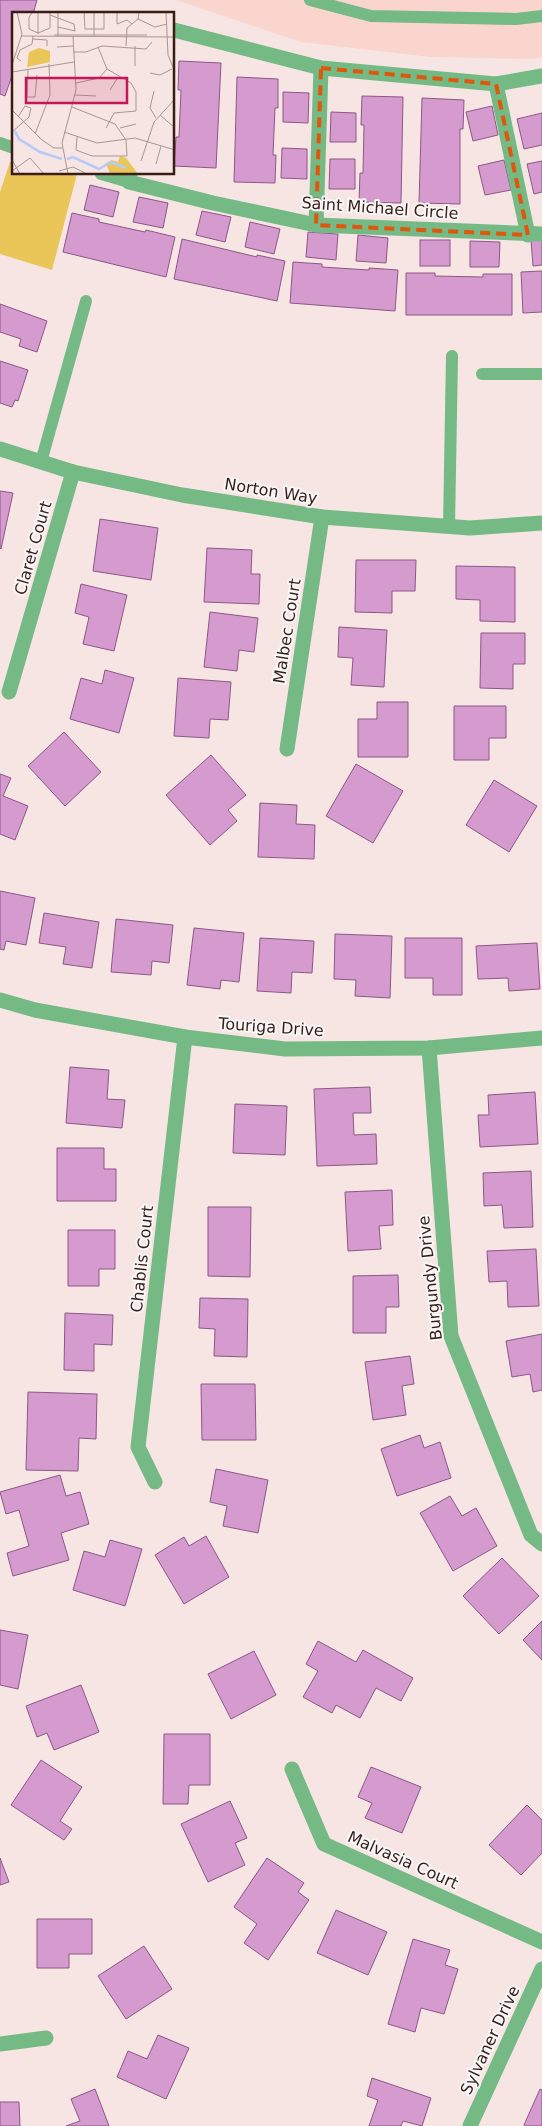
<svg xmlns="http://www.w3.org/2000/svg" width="542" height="2126" font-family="'DejaVu Sans',sans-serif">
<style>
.built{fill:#fad5ce}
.green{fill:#eac557}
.building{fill:#d59bce;stroke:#8c5787}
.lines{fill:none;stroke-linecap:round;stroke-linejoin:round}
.lane{stroke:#75b984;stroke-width:12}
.street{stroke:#75b984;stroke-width:15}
.marked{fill:none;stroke:#df560d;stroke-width:4;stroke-dasharray:10 6;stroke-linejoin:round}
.labels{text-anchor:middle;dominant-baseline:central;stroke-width:4;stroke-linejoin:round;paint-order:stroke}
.street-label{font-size:16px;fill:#3a1c17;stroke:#f7f7f7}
.inset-river{fill:none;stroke:#b9c9f8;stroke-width:2.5}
.inset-road{fill:none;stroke:#ab9591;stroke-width:1}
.view{fill:#c2185b;fill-opacity:0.15;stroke:#c2185b;stroke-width:2.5}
.inset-edge{fill:none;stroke:#3a1c17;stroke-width:2.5}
</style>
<rect width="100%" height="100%" fill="#f6e5e2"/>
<polygon class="built" points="176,0 542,0 542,57 534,59 431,57 301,42"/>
<polygon class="green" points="10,162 14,163 14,174 77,174 52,270 0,254 0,192"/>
<g class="building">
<polygon points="0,0 37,0 33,14 14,14 14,70 5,96 0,94"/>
<polygon points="179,61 221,63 216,168 174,166 176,137 179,137 181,90 178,90"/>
<polygon points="237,77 278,79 278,108 275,108 273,155 276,155 275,183 234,182"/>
<polygon points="283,92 309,93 308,123 283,122"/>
<polygon points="362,96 403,97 401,203 359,202 360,173 363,173 364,125 361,125"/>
<polygon points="422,98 464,100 463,129 460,129 460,204 419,203"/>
<polygon points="492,106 498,135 473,141 466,112"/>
<polygon points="331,112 356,113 356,142 330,142"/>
<polygon points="542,113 542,145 524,149 517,119"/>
<polygon points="282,148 307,149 307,179 281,178"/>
<polygon points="330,159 355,159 355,189 329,189"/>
<polygon points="504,160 511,190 485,195 478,166"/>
<polygon points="542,161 542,192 534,194 527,164"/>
<polygon points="90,185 119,192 113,217 84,210"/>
<polygon points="139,197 168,203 163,228 133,222"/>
<polygon points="202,211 231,217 225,242 196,235"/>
<polygon points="72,213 99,219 99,222 145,232 146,230 175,237 166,277 63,252"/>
<polygon points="250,222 280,229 274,254 245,247"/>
<polygon points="308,232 338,234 336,260 306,257"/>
<polygon points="358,235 388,238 386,263 356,261"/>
<polygon points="182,239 257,257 257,255 285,261 277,301 174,279"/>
<polygon points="542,239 542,265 533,266 531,240"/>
<rect x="420" y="240" width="30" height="26"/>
<polygon points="470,241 500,242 499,267 470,267"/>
<polygon points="293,262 322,264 322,267 369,270 369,268 398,270 395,311 290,303"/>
<polygon points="542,271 542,312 523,313 521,272"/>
<polygon points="406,273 435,273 435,276 483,277 483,274 512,274 512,315 406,315"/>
<polygon points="0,304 47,321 37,352 19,346 21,339 0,332"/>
<polygon points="0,361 28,370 18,401 15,400 12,407 0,403"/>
<polygon points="0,491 13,493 1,549 0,548"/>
<polygon points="100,519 158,528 151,580 93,571"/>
<polygon points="207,548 252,550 251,574 260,574 259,604 204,602"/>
<polygon points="356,560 416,560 415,591 392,591 392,613 355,612"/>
<polygon points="456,566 515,567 515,622 480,621 480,600 456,599"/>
<polygon points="81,584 127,595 114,651 83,644 89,617 75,613"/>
<polygon points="210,612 258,618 254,652 239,650 237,671 204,667"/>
<polygon points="339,627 387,630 384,687 351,685 353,658 338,657"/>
<polygon points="481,633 525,633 525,664 513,664 513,689 480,688"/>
<polygon points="105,670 134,678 119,733 70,719 81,678 102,684"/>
<polygon points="178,678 231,682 228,720 210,719 209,738 174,736"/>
<polygon points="377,702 408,702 408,757 358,757 358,719 377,719"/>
<polygon points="454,706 506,706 506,738 489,738 489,760 454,760"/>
<polygon points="64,732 101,772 65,806 28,766"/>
<polygon points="211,755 246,795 228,810 237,821 210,845 166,795"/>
<polygon points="356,764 403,791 373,843 326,816"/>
<polygon points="0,774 11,778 3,796 28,806 15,840 0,834"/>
<polygon points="494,780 537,806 509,852 466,825"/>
<polygon points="260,803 297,805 296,824 315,825 314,859 258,857"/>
<polygon points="0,891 35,898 26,945 6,941 4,950 0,949"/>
<polygon points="44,913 99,922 92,968 63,964 66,947 39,943"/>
<polygon points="116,919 173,925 169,963 152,961 151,975 111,972"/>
<polygon points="194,928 244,933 239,982 221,980 220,989 187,985"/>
<polygon points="335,934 392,936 390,998 355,996 356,980 334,979"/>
<polygon points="260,938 314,941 312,973 292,972 291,993 257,991"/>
<polygon points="405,938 462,938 462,995 433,995 433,978 405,978"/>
<polygon points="537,943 540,989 509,991 508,978 478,979 476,946"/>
<polygon points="70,1067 109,1070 107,1099 125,1100 122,1128 66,1123"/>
<polygon points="370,1087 371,1113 353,1113 354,1135 376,1134 377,1164 317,1166 314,1089"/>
<polygon points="535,1092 538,1144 480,1147 478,1115 489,1115 488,1095"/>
<polygon points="235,1104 287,1106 285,1155 233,1153"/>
<polygon points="57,1148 104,1148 104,1169 116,1169 116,1201 57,1201"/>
<polygon points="531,1171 533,1227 504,1228 502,1205 484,1206 483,1173"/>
<polygon points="392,1190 393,1225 379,1226 381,1249 348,1251 345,1192"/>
<polygon points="208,1207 251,1207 250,1277 208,1276"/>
<polygon points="68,1230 115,1230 115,1269 99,1269 99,1286 68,1286"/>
<polygon points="536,1249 539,1306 508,1307 507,1281 489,1282 487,1251"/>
<polygon points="398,1275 399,1307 386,1307 386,1333 353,1333 353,1276"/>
<polygon points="200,1298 248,1299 247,1357 214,1356 215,1329 199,1328"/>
<polygon points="65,1313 113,1315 112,1345 94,1344 94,1371 64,1370"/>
<polygon points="542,1334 542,1390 533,1392 530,1374 512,1377 506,1341"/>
<polygon points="410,1356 414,1384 402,1386 406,1415 373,1420 365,1362"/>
<polygon points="201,1384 255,1384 256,1440 202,1440"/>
<polygon points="28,1392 97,1394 96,1439 79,1438 78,1471 26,1470"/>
<polygon points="420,1435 424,1448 440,1442 451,1478 397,1496 381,1449"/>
<polygon points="216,1469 268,1480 258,1533 223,1526 227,1506 210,1502"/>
<polygon points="60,1475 66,1496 80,1492 89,1524 61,1533 69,1560 13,1576 7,1553 29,1546 19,1510 6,1514 0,1492"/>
<polygon points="450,1496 462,1516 476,1508 497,1546 453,1571 420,1513"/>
<polygon points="206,1536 229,1577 184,1604 155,1555 184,1537 189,1546"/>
<polygon points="110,1540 142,1549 125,1606 73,1590 84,1551 105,1557"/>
<polygon points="502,1558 539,1596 499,1634 463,1596"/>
<polygon points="542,1621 542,1660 523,1640"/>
<polygon points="0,1630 28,1635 18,1689 0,1685"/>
<polygon points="318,1641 356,1662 363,1650 413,1678 401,1701 376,1688 360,1718 336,1705 332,1713 303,1697 318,1671 306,1664"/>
<polygon points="254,1651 276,1695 231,1719 208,1674"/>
<polygon points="81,1685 99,1732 54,1750 47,1733 37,1737 26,1706"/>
<polygon points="164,1734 210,1734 210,1785 189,1785 188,1804 163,1804"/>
<polygon points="41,1760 82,1787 60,1821 72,1829 64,1840 11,1805"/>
<polygon points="371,1767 421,1787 402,1833 365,1818 372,1803 358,1797"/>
<polygon points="230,1801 247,1838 235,1843 245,1865 208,1882 181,1824"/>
<polygon points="527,1805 542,1820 542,1853 521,1875 489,1845"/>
<polygon points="0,1858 9,1882 0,1885"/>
<polygon points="267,1858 304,1883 298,1892 309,1900 268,1960 244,1943 257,1924 234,1907"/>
<polygon points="336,1910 387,1932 368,1975 317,1953"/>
<polygon points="37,1919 92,1919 92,1954 69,1954 69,1968 37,1968"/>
<polygon points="413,1939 450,1950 445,1965 458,1969 444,2014 421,2008 415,2032 388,2024"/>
<polygon points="144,1946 172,1989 126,2019 98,1976"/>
<polygon points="158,2035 189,2048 166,2099 117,2077 128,2051 147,2059"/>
<polygon points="372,2078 431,2098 422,2126 403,2121 401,2126 369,2126 378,2100 367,2096"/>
<polygon points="95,2089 109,2126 66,2126 80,2121 71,2099"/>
<polygon points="540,2089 542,2090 542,2126 526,2126 524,2125"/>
<polygon points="0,2102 19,2102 20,2126 0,2126"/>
</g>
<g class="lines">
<g class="lane">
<polyline points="310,0 371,16 516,19 542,16"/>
<polyline points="0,143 11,147"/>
<polyline points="101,174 129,182"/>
<polyline points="482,374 542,374"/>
<polyline points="41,462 86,301"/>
<polyline points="449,526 452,356"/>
</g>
<g class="street">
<polyline points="174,30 321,68 496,84 542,76"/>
<polyline points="496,84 528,235"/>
<polyline points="130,174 129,182 213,203 316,225 542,234"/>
<polyline points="316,225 321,68"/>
<polyline points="0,449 73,472 182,495 322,517 470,528 542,523"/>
<polyline points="9,692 73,472"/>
<polyline points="287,749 322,517"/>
<polyline points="0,1000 35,1010 185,1037 285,1049 429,1048 542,1038"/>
<polyline points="429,1048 451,1336 531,1535 542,1544"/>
<polyline points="155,1482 138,1447 185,1037"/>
<polyline points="292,1769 324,1844 542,1942"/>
<polyline points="0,2044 46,2038"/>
<polyline points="470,2126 542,1969"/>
</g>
</g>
<path class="marked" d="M321,68L496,84L528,235L316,225Z"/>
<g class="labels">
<g class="street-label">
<text transform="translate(380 208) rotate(4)">Saint Michael Circle</text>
<text transform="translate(271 491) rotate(9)">Norton Way</text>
<text transform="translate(33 548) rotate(-74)">Claret Court</text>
<text transform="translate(287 631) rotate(-81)">Malbec Court</text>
<text transform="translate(271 1027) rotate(4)">Touriga Drive</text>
<text transform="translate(142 1259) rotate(-84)">Chablis Court</text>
<text transform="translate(430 1278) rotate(-96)">Burgundy Drive</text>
<text transform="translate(403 1860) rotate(24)">Malvasia Court</text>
<text transform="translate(490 2040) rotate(-65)">Sylvaner Drive</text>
</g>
</g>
<g transform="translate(12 12)">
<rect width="162" height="162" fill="#f6e5e2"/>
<path d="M27,36L38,39V50L15,55L17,40ZM108,144L114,146L126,162H98L94,151L100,148L106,150Z" fill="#eac557"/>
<path class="inset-river" d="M3,119L7,127L28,140L50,147M55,147L61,145L87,157L99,150L114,156"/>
<path class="inset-road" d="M21,0L17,5V17L26,21L38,16V0M72,0L73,17H92V0M82,0V25M105,0V12L115,8L120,12M154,0L156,43L163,60M38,3L62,12L63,19L46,15M126,7L143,15L155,12M26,22V0M42,23H135M9,24L163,25M46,25V0M21,27L35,28V34M114,34L115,16L126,7L127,0M45,35L61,34M86,35L95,57L119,71L124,80V99L102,101L94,116M61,40H74L90,34L134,37L140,30M9,49L5,46L8,38L20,32L21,24M0,53L10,22L5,0M123,54V34M16,57L15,85H23L25,63M0,60L62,50M138,61L148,63L160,57M64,71L87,66L95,57M98,78L106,65M142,79L138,96L144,106M63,83L84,84M60,95L103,112L114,128L115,144H80L64,138L65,125M0,98L30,128L42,136H50M148,103L163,116M108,116L124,112M0,120L17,105L19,96L13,94L6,105M52,120L85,131L123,126L163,138M23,122L38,83L37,52M0,148L8,162M129,149L142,110L163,87M144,152L149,134M0,159L18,146L32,162M47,159L61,155L75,162M56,162L50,131L64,78L61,24"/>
<path class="view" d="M14,66H115V91H14Z"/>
<rect width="162" height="162" class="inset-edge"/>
</g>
</svg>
